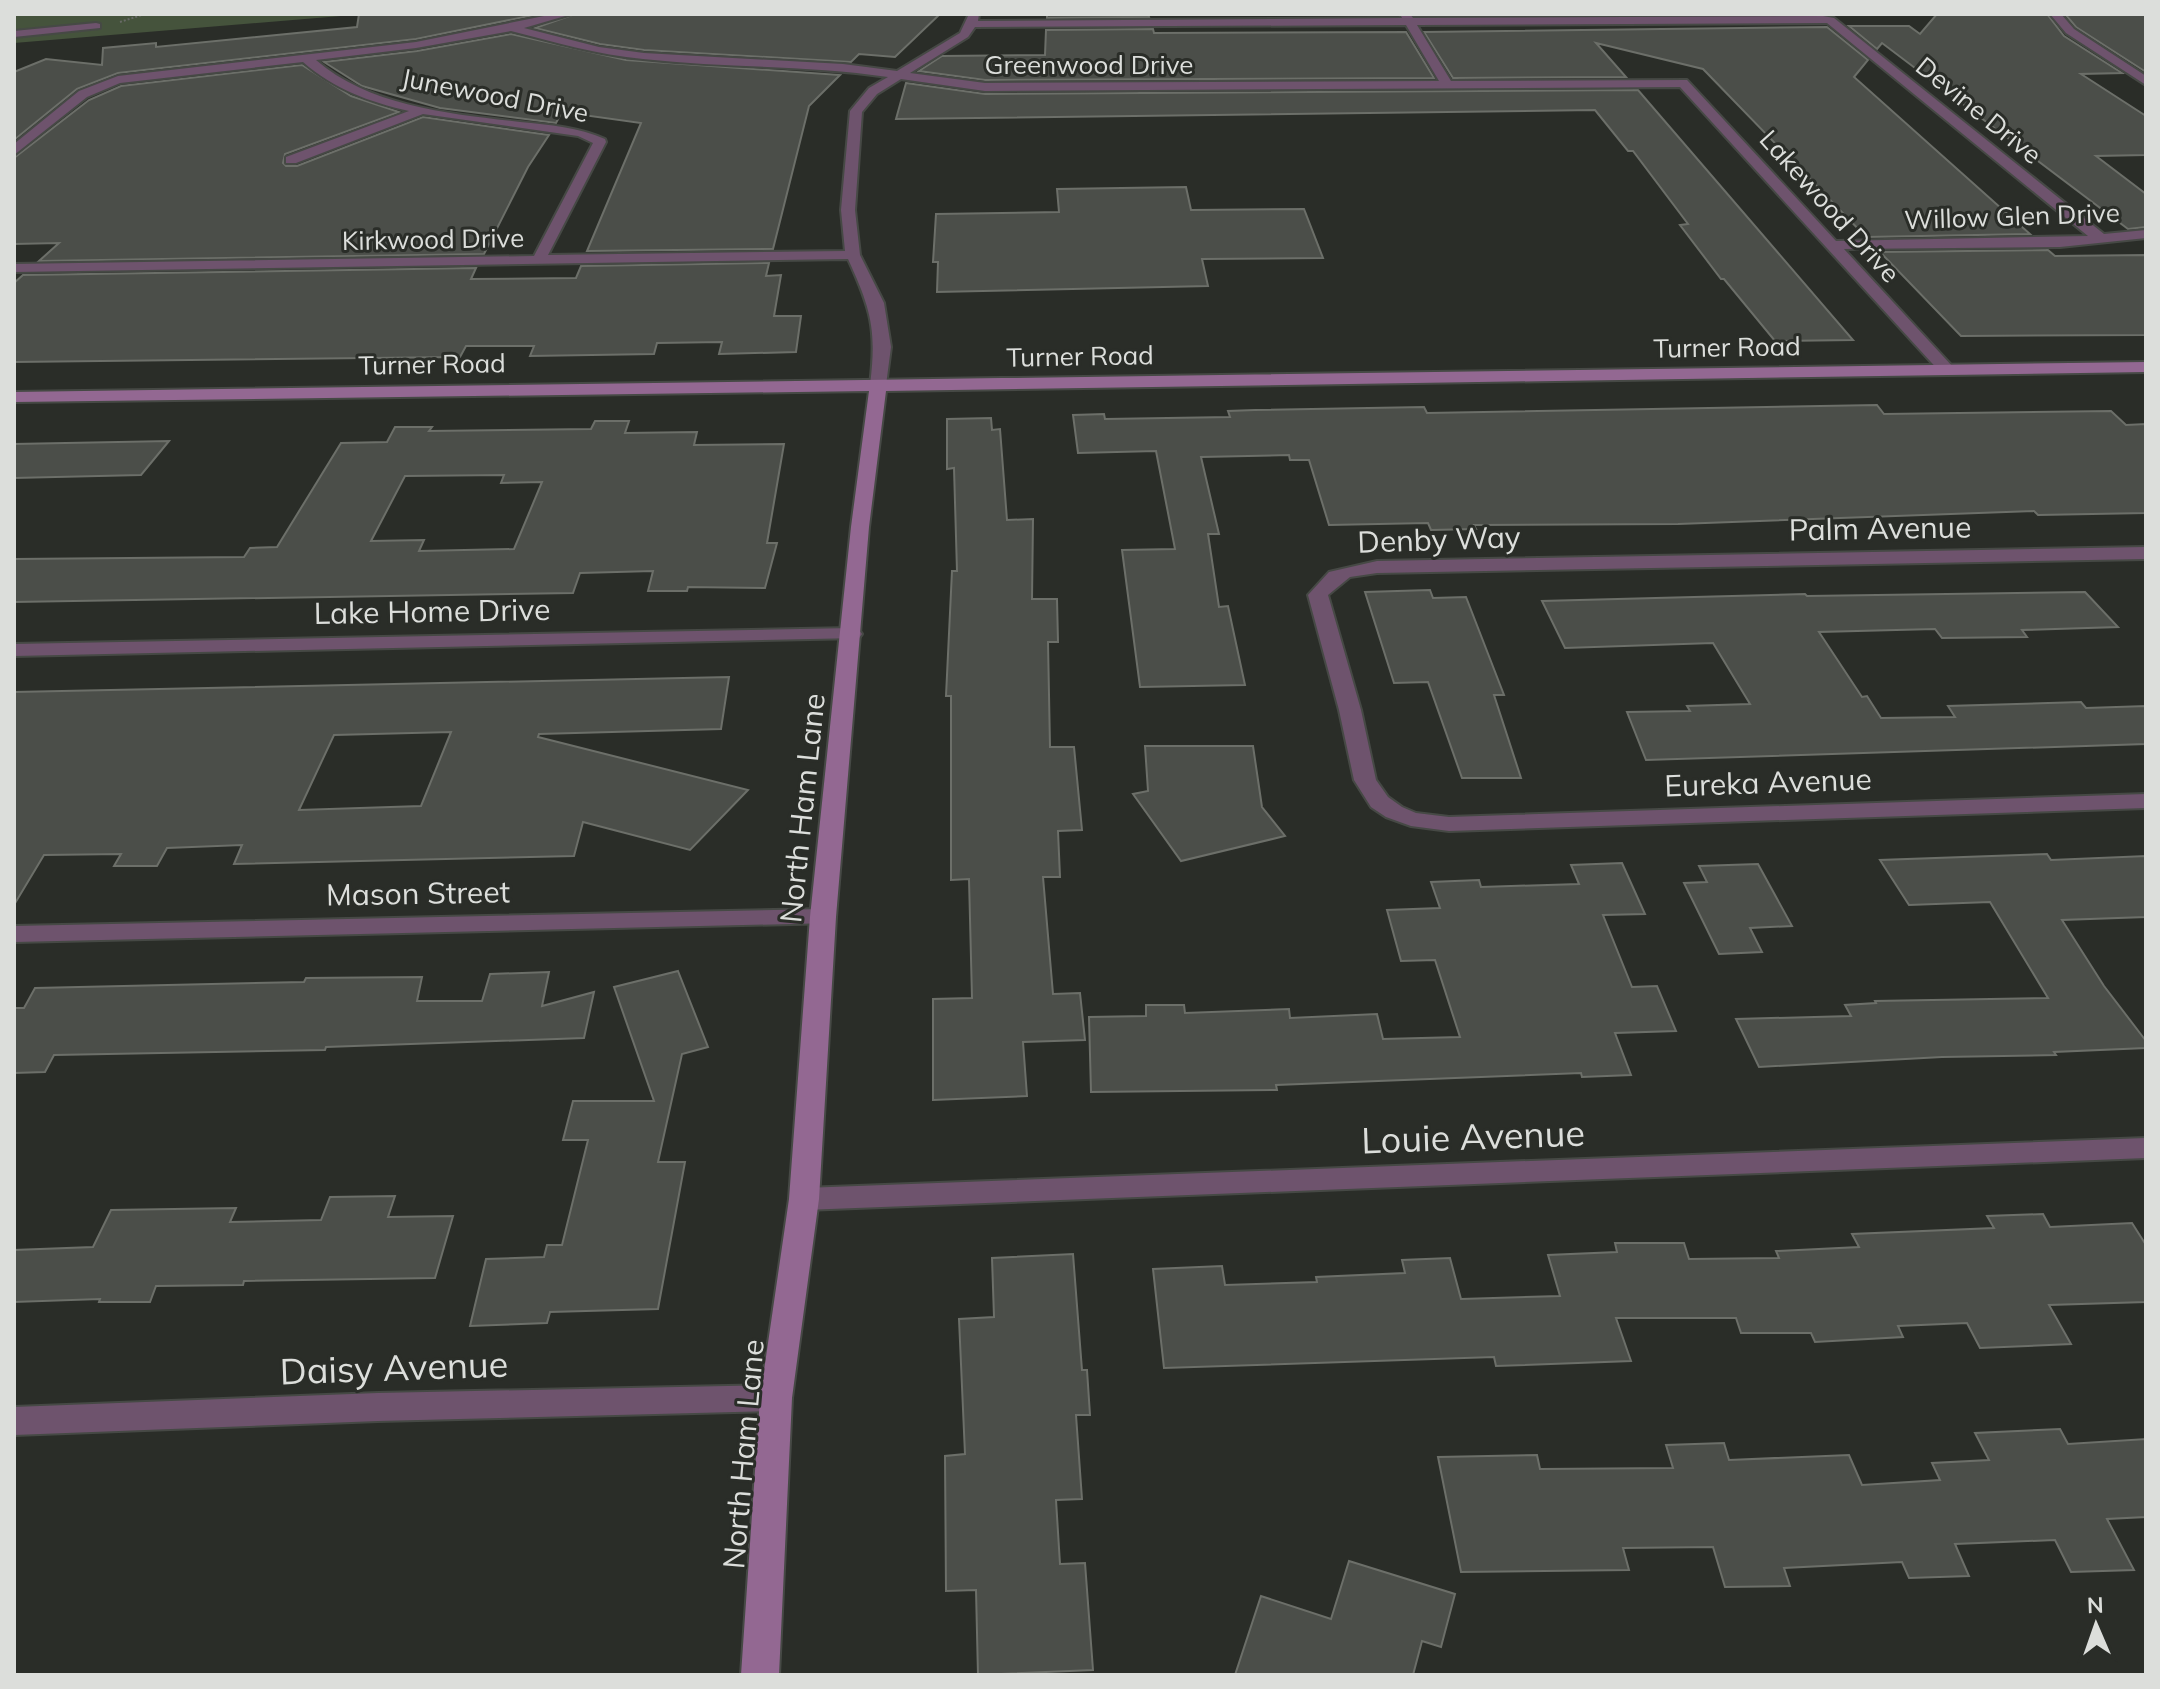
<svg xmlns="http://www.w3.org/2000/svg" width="2160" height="1689" font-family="Mulish,sans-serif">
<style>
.green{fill:#45533c}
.building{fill:#4b4e49;stroke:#6c6f69;stroke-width:2;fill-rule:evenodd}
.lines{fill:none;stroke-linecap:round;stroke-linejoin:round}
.lane-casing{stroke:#464945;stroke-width:4}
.street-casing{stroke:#464945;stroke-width:4}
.secondary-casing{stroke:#464945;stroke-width:4}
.path{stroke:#686a66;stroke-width:2;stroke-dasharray:2 2;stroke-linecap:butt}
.lane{fill:#6e536d;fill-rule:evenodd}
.street{fill:#6e536d;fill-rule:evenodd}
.secondary{fill:#936892;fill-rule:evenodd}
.labels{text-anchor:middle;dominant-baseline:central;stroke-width:6;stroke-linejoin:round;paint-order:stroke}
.far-street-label{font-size:26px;fill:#dcdedb;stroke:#2a2d28}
.street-label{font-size:30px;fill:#dcdedb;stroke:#2a2d28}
.near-street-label{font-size:36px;fill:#dcdedb;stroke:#2a2d28}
</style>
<rect width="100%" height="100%" fill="#2a2d28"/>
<polygon class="green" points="14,14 365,14 14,43"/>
<g class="building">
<polygon points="359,14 539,14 416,39 118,73 77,89 14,140 14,72 46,59 102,65 103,48 156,43 156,47 357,27"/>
<polygon points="575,14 940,14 895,57 859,54 851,62 644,50 600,44 535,28"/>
<polygon points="1047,14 1148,14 1149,17 1047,18"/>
<polygon points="1937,14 2047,14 2064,36 2122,73 2081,74 2146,116 2146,155 2096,156 2146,194 2146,227 2128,229 1882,43 1877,49 1849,26 1909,26 1920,34"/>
<polygon points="2065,14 2146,14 2146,72 2076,27"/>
<polygon points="1827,27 1868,60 1854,77 2030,234 1866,237 1703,69 1596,43 1626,77 1453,78 1424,32"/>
<polygon points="1153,29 1154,33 1406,32 1434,78 985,80 919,71 942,56 1045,55 1046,30"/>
<polygon points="511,34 626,60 840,75 809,106 773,249 587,251 641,123 562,112 556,123 440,108 362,86 324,62 417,51"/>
<polygon points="302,65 351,96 399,112 285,154 283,163 286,166 297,166 423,117 549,135 528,167 484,254 39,261 59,243 14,244 14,158 89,100 121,86"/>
<polygon points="906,83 985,94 1638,90 1853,340 1775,341 1724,279 1721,279 1680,225 1688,224 1633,151 1628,151 1595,110 896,119"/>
<polygon points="1186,187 1191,210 1304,209 1323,258 1202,259 1208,286 937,292 938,262 933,262 936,214 1059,212 1057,189"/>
<polygon points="2048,250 2055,256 2146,255 2146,335 1961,336 1880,252"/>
<polygon points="769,263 766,276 781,275 774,316 801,316 796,352 719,354 722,342 657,343 654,354 530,356 534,346 466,346 460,357 14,362 14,283 23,275 476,268 471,279 576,278 581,266"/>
<polygon points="1877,405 1884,414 2111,411 2126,425 2146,424 2146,513 2038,515 2034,511 1678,524 1474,525 1476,529 1431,530 1428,523 1329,525 1309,460 1290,460 1289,455 1201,457 1219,534 1208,534 1219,607 1228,606 1245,685 1140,687 1122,550 1175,549 1156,451 1078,453 1073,415 1104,414 1105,419 1230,417 1228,411 1255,410 1424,407 1427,413"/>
<polygon points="991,418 992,430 1000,429 1007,520 1033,519 1032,599 1057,599 1058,642 1048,642 1050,747 1074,747 1082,830 1058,831 1060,877 1043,877 1053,994 1080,993 1085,1040 1023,1042 1027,1096 933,1100 933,999 972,998 969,879 951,880 951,696 946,696 952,571 957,571 954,468 947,469 947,419"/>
<path d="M595,421H629L625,433L697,432L694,445L784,444L767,543H777L765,588L688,587L687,591H648L653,571L580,573L573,593L14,602V559L244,557L250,548L277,547L341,443L387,442L395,427H432L429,431L591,429ZM504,475L501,483L542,482L514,549L419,551L424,540L371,541L405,476Z"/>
<polygon points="169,441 141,475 14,478 14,444"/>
<polygon points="1430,590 1433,598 1466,597 1504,695 1494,695 1521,778 1462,778 1428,682 1394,683 1365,592"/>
<polygon points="2085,592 2118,627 2022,630 2027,637 1942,638 1935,629 1819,632 1862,697 1867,696 1881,718 1955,717 1948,706 2081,702 2086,708 2146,706 2146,744 1646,760 1627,712 1690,711 1687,706 1750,704 1713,643 1565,648 1542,601 1805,594 1807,596"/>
<path d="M729,677L721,729L539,734L538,737L748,790L690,850L583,822L574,856L234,864L242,845L167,848L157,866H114L121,854L44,855L14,905V692ZM451,732L421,806L299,810L334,735Z"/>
<polygon points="1145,746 1253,746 1262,807 1285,836 1181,861 1133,794 1148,791"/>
<polygon points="2047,854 2051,860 2146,856 2146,917 2062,920 2104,986 2146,1041 2146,1048 2054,1052 2056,1055 1942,1057 1759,1067 1736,1019 1851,1016 1845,1005 1876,1003 1875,1001 2048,998 1990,902 1909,905 1880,860"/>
<polygon points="1622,863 1645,914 1603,915 1632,987 1657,986 1676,1031 1615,1033 1631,1075 1582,1077 1581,1073 1276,1085 1277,1090 1091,1092 1089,1017 1146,1016 1146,1005 1184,1005 1185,1013 1289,1009 1290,1018 1377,1014 1383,1039 1460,1037 1435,960 1401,961 1387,910 1440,908 1431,882 1479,880 1481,887 1579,884 1571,865"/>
<polygon points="1758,864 1792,926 1750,928 1762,952 1719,954 1684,883 1707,882 1699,866"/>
<polygon points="678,971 708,1047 682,1054 658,1162 685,1162 658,1309 550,1312 547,1323 470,1326 486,1259 544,1257 547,1245 562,1245 588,1140 563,1140 573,1101 654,1101 614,987"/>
<polygon points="549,972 542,1006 594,992 584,1038 326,1047 325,1050 54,1055 45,1072 14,1073 14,1008 24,1008 35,988 304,982 306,978 422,977 417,1001 482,1001 490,974"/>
<polygon points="395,1196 388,1217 453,1216 435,1278 244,1281 243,1285 156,1286 150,1302 99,1302 100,1299 14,1302 14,1250 93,1247 111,1210 236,1208 230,1222 321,1220 330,1197"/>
<polygon points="2043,1214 2050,1227 2132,1223 2146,1245 2146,1302 2049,1305 2071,1344 1980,1348 1967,1323 1898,1326 1903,1337 1815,1342 1811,1333 1741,1333 1736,1318 1616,1318 1631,1361 1496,1366 1494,1357 1164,1368 1153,1269 1222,1266 1225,1285 1317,1282 1316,1277 1405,1273 1402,1260 1450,1258 1461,1299 1560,1296 1548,1255 1617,1252 1615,1243 1684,1243 1689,1259 1779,1258 1776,1251 1859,1247 1852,1234 1994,1228 1987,1216"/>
<polygon points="1073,1254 1082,1370 1087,1370 1090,1415 1076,1415 1082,1499 1056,1500 1060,1564 1085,1563 1093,1670 978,1675 976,1590 946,1591 945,1456 965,1454 959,1319 994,1317 992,1258"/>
<polygon points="2060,1429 2068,1444 2146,1439 2146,1517 2107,1519 2134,1570 2071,1572 2055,1540 1955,1544 1969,1576 1909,1578 1902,1562 1784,1568 1790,1586 1725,1587 1713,1547 1623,1548 1629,1570 1461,1572 1438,1457 1537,1455 1540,1469 1673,1468 1666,1445 1724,1443 1729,1460 1849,1455 1862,1485 1940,1480 1932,1463 1989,1460 1975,1433"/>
<polygon points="1349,1561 1455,1594 1441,1647 1422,1641 1413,1675 1235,1675 1261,1596 1331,1619"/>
</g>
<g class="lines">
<defs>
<polygon id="lane" points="96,23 100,24 100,28 14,37 14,31"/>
<g id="street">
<path d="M554,14H572L524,28L599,47L644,53L843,64L897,71L960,33L969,14H979L978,21L1402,18L1400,14H1410L1413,18L1823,16L1834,18L2104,234L2146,230V238L2060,247L1844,249L1953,367L1955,370L1947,375L1941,373L1680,87L985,91L901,79L877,94L862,112L855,210L860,255L884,303L891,347L886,385L878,390L870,385C877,330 871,309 848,259L14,272V264L534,256L593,143L578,136L423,114L296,163H286V157L409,111C369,102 334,89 303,62L120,83L87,97L14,155V144L79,91L118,76L416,42ZM1827,23L2088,236L1836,241L1687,80L1451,81L1417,25ZM1406,25L1439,81L985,83L910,73L968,37L975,27ZM511,31C555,42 598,55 643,59C724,68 807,65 888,77L869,88L850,111L841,210L845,251L548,255L606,142L605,139C578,127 550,125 520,122C452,114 370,107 316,60L416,48Z"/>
<polygon points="2050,14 2061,14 2074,29 2146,76 2146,85 2066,33"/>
<polygon points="2146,547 2146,559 1377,573 1350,577 1328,595 1361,710 1376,780 1388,797 1402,807 1416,813 1449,817 2146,794 2146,808 1449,831 1411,826 1386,817 1371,807 1354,780 1339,710 1308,595 1329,572 1377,561"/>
<polygon points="852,628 859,630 862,634 859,638 14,656 14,644"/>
<polygon points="823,909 832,911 836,917 832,923 14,942 14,926"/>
<polygon points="2146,1138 2146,1158 804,1210 794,1207 789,1199 794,1191 804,1188"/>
<polygon points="776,1385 788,1388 792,1398 788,1408 776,1411 378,1421 14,1435 14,1407 378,1393"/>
</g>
<polygon id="secondary" points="2146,362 2146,372 886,391 869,527 836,917 819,1199 792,1398 779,1675 741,1675 760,1398 789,1199 810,917 851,527 869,391 14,402 14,392"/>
</defs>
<use href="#lane" class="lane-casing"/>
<use href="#street" class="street-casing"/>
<use href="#secondary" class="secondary-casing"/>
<polyline class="path" points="120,22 145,14"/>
<use href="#lane" class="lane"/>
<use href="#street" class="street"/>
<use href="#secondary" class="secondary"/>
</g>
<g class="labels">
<g class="far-street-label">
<text x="1089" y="64">Greenwood Drive</text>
<text transform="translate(495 95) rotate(11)">Junewood Drive</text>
<text transform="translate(1979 110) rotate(39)">Devine Drive</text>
<text transform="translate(1830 206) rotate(48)">Lakewood Drive</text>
<text transform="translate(2012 216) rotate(-2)">Willow Glen Drive</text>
<text transform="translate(433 239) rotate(-1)">Kirkwood Drive</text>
<text transform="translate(1727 347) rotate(-1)">Turner Road</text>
<text transform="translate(1080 356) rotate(-1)">Turner Road</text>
<text transform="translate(432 364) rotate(-1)">Turner Road</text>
</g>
<g class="street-label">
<text transform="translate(1880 528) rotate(-1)">Palm Avenue</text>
<text transform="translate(1439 539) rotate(-2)">Denby Way</text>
<text transform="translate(432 611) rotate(-1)">Lake Home Drive</text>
<text transform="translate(1768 782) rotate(-2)">Eureka Avenue</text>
<text transform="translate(802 808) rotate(-84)">North Ham Lane</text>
<text transform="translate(418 893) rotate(-1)">Mason Street</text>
<text transform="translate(743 1454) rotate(-85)">North Ham Lane</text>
</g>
<g class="near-street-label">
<text transform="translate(1473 1136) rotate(-2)">Louie Avenue</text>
<text transform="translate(394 1367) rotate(-2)">Daisy Avenue</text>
</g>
</g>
<rect width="2160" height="1689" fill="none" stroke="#dcdedb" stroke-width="32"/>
<g transform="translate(2096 1625) rotate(358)" stroke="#2a2d28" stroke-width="6" paint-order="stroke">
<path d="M0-6L14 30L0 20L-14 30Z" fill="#dcdedb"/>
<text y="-12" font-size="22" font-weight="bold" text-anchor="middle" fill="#dcdedb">N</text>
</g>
</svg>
